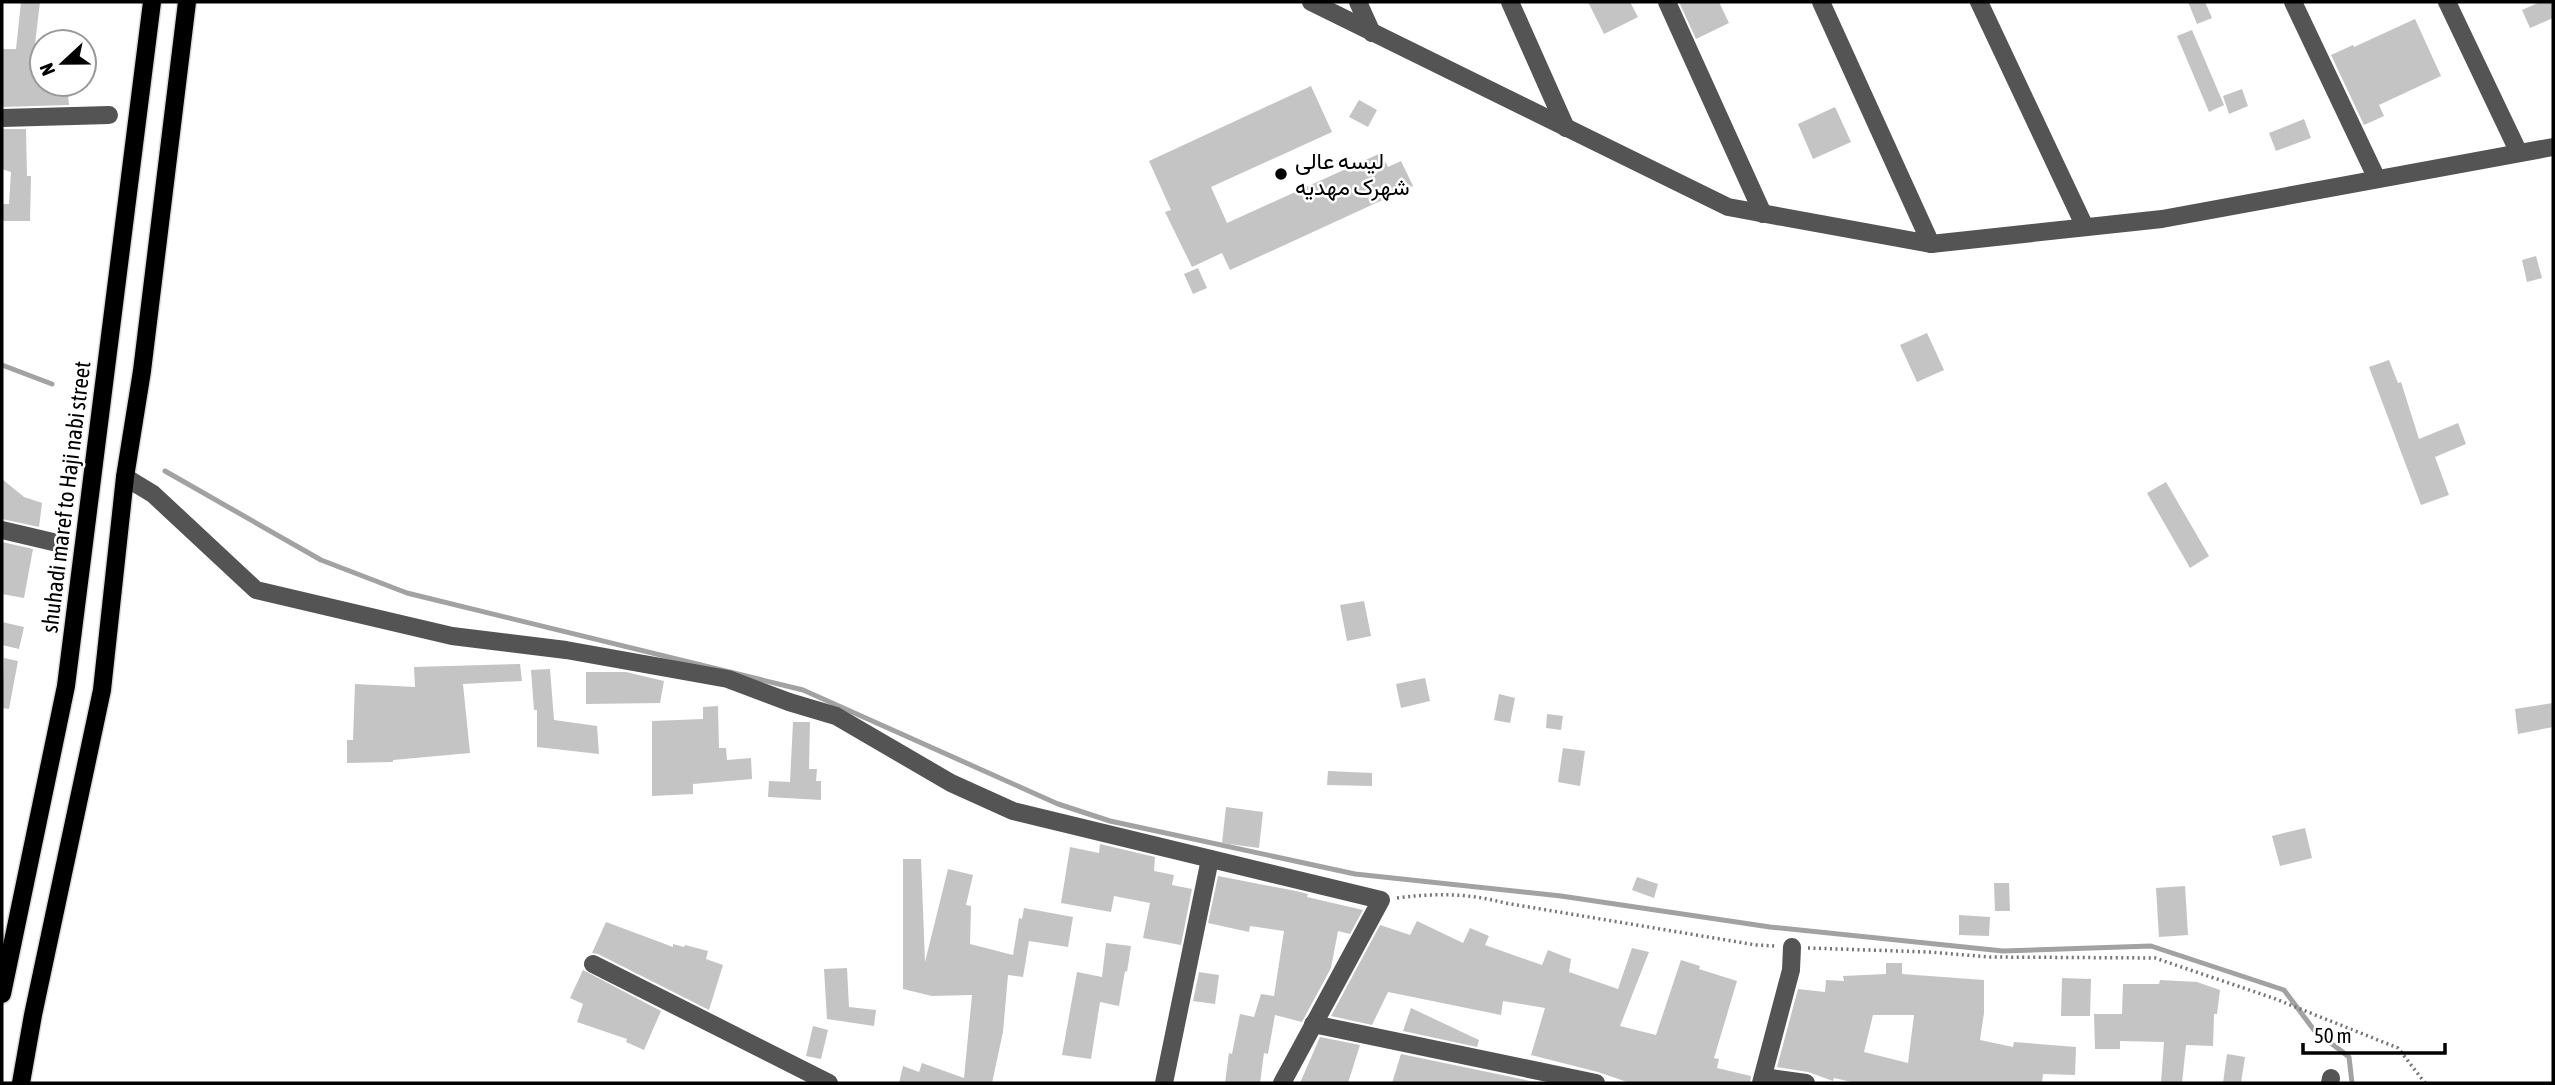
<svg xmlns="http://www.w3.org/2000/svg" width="2555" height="1085" font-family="'Asap Condensed',Vazirmatn,sans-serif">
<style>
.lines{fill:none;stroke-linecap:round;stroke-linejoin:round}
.stream{stroke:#a2a2a2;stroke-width:5}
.building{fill:#c4c4c4;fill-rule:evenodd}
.major-casing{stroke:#dbdbdb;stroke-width:21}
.path{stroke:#767676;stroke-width:3.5;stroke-dasharray:2 3.5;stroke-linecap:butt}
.minor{stroke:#545454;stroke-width:18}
.major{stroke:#000;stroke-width:18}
.poi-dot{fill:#000;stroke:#fff;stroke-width:2.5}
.labels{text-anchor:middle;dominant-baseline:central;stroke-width:5;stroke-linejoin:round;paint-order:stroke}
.poi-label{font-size:23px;fill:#000;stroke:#fff;text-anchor:start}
.street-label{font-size:23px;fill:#000;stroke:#fff}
</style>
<rect width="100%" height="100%" fill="#fff"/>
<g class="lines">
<g class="stream">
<polyline points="2,365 52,384"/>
<polyline points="165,471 321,560 407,593 803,690 1058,804 1110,821 1355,874 1561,896 1770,927 2003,951 2151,946 2284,990 2314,1030 2349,1057 2352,1083"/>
</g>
</g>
<g class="building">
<polygon points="21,2 40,2 35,44 42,44 42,84 67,84 69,105 2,107 2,49 16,49"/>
<polygon points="1588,2 1630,2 1638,17 1604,34"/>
<polygon points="1679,2 1719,2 1729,23 1696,39"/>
<polygon points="2188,2 2205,2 2212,18 2197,24"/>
<polygon points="2540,2 2553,2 2553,18 2530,28 2522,10"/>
<polygon points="2415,19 2441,76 2379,105 2384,116 2364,125 2331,55 2353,45 2354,47"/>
<polygon points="2192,30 2224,105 2209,112 2177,36"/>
<polygon points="1311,86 1332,132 1211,187 1227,223 1381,153 1388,167 1401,161 1413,186 1230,270 1222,253 1192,267 1165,212 1171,210 1149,161"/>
<polygon points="2242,89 2248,106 2229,114 2223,96"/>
<polygon points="1359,100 1377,110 1368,127 1349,117"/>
<polygon points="1835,107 1851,142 1813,159 1798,124"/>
<polygon points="2304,119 2311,138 2276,151 2269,133"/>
<polygon points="2,129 26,129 27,176 31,176 30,221 2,221 2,204 9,204 11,172 2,169"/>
<polygon points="2536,256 2542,278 2527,282 2522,260"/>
<polygon points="1198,268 1207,288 1193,294 1184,274"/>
<polygon points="1927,333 1944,370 1917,382 1900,345"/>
<polygon points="2389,360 2398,383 2401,382 2419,439 2458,423 2466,444 2435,457 2449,495 2421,505 2369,367"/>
<polygon points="2,479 24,497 42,503 39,527 2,519"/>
<polygon points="2166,482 2209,556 2190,568 2147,493"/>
<polygon points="2,542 33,549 24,598 2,594"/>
<polygon points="1364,601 1371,636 1347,641 1340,605"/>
<polygon points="2,622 24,627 19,649 2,645"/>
<polygon points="4,658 18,661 9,709 2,708"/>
<polygon points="520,664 522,681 463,684 470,753 393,760 393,762 347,763 347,740 353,740 355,684 415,687 414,667"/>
<polygon points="550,669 554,720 597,726 599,754 537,747 537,710 534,710 531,670"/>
<polygon points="586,672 626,672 664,681 660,703 586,704"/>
<polygon points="1425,678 1430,701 1401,708 1396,684"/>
<polygon points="1499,694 1515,698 1510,723 1494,720"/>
<polygon points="2553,703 2553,727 2518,734 2515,709"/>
<polygon points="718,706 719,748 726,748 727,760 751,758 752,779 693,784 693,794 652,796 652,721 703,719 703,707"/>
<polygon points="1547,714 1563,716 1561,730 1546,728"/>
<polygon points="793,722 810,722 809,769 817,769 816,781 821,781 821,800 768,797 769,781 790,782"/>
<polygon points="1563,748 1585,751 1580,786 1558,782"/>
<polygon points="1328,771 1372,773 1372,786 1327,785"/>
<polygon points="1226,807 1263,812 1259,848 1222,843"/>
<polygon points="2305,828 2312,858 2280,866 2272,836"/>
<polygon points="1100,844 1155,857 1154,871 1174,875 1172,885 1192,889 1181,945 1143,938 1150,903 1114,896 1111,912 1061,903 1070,847 1099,853"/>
<polygon points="903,859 921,859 925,962 948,869 973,875 966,905 971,906 970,944 1013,955 1019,918 1022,919 1024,908 1073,917 1068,947 1029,941 1023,977 1008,975 1003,1032 992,1083 899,1083 903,1066 919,1072 922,1063 964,1078 972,995 932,996 903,989"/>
<polygon points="1218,876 1296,891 1308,894 1307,897 1363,910 1350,934 1338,931 1331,968 1302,1022 1275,1015 1268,1054 1264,1053 1260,1083 1225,1083 1229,1053 1232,1054 1240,1014 1254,1017 1261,994 1274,996 1284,931 1250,926 1249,932 1208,923"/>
<polygon points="1637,877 1658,884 1654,898 1632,890"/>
<polygon points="1994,883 2009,883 2010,911 1995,911"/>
<polygon points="2185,886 2188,935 2159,937 2156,888"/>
<polygon points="1959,915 1990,917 1989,936 1959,935"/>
<polygon points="1417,921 1463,943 1470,928 1489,936 1485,945 1542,965 1548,950 1571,959 1569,972 1618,989 1632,948 1649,952 1620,1026 1656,1035 1681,960 1700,966 1699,969 1737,981 1714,1058 1719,1059 1717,1068 1751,1076 1750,1083 1630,1083 1598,1072 1531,1055 1545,1008 1503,1001 1501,1015 1388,992 1372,1025 1331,1016 1380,925 1410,935"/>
<polygon points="606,922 673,947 673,944 684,947 685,945 708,951 706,959 723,965 709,1010 598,954 592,953"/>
<polygon points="1106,943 1131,946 1127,972 1125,971 1119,1006 1100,1002 1091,1059 1062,1055 1077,972 1102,977"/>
<path d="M1886,963H1902V974L1984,980V1013L1980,1040L2013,1047L2014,1042L2076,1047L2075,1075L2043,1074L2042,1083H1856L1834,1078L1833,1081L1808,1072L1777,1067L1798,989L1825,992L1826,980L1844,981L1843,976L1886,974ZM1873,1015H1914L1908,1063L1864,1052Z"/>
<polygon points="847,968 849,1007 876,1010 874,1026 827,1019 824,969"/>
<polygon points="583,970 661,1011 644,1050 626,1042 627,1039 577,1022 583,1004 570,998"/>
<polygon points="1199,972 1219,975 1215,1004 1193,1001"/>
<polygon points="2062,978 2091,979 2090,1016 2061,1016"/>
<polygon points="2160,980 2197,982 2220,990 2217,1014 2214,1014 2213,1046 2186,1045 2182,1083 2161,1083 2164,1042 2120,1041 2120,1049 2095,1049 2094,1014 2122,1014 2123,984 2159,984"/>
<polygon points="1411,1008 1479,1040 1477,1047 1403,1031"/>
<polygon points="813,1026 828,1030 821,1059 806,1056"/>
<polygon points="1320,1037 1360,1045 1348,1083 1300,1083"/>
<polygon points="1401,1054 1535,1082 1535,1083 1392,1083"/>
<polygon points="2227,1054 2245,1057 2241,1083 2223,1083"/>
</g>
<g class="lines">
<defs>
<g id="major">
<polyline points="2,994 66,686 152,2"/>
<polyline points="21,1083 33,1015 102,690 125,477 142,371 187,2"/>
</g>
</defs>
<use href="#major" class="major-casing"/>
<g class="path">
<path d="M1397,898C1435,893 1467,893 1505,903L1756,945L1776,946"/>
<polyline points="1808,948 1929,952 1990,957 2155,958 2273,998 2398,1048 2425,1083"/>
</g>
<g class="minor">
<polyline points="1311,2 1728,207 1931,244 2162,219 2553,147"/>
<polyline points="1358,2 1372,33"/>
<polyline points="1510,2 1566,128"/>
<polyline points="1667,2 1763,214"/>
<polyline points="1821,2 1931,244"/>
<polyline points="1979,2 2085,227"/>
<polyline points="2293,2 2377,179"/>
<polyline points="2447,2 2519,153"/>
<polyline points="2,118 109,115"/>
<polyline points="125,477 153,494 256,590 452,636 566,650 728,679 789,702 836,716 951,783 1013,811 1381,900 1282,1083"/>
<polyline points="2,530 53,542"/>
<polyline points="593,964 829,1083"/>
<polyline points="1313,1024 1596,1083"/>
<polyline points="1763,1077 1806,1083"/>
<polyline points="1164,1083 1210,859"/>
<polyline points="1761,1083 1791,970 1792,947"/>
<polyline points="2330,1083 2331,1078"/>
</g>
<use href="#major" class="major"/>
</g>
<circle class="poi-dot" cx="1281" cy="174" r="7"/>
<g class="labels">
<g class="poi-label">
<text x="1295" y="161">لیسه عالی<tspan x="1295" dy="26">شهرک مهدیه</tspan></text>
</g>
<g class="street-label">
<text transform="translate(66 497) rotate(-83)">shuhadi maref to Haji nabi street</text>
</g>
</g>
<rect width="2555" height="1085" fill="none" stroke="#000000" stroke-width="7"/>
<g transform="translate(63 63) rotate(248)"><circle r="33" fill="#ffffff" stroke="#999999" stroke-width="2"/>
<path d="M0-5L12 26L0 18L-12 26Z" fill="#000000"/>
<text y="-10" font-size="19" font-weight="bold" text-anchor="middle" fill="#000000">N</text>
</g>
<path d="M2303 1043v10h142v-10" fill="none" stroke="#000000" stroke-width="3.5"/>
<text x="2314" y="1043" font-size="21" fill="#000000" stroke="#ffffff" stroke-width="5" paint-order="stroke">50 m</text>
</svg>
